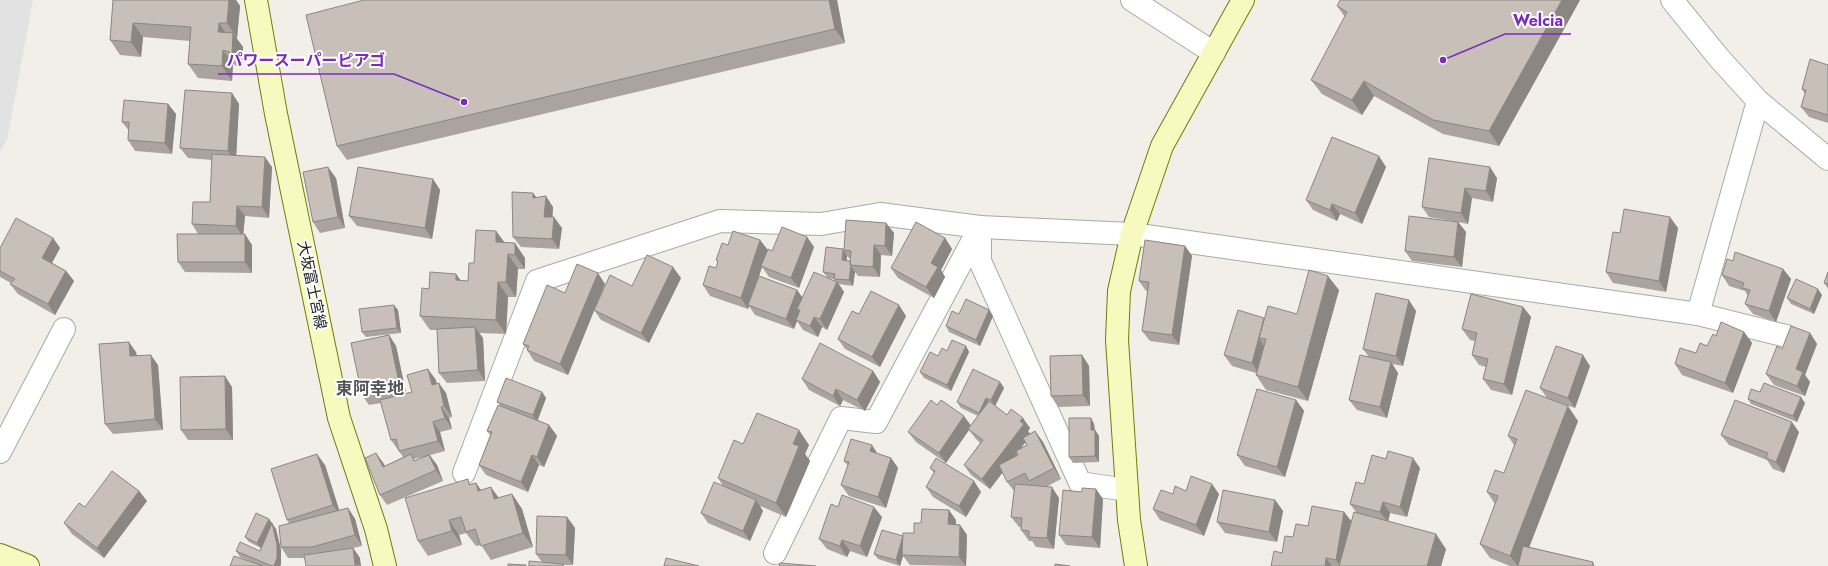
<svg xmlns="http://www.w3.org/2000/svg" width="1828" height="566" font-family="Jost,'Noto Sans JP',sans-serif">
<style>
.parking{fill:#e2e2e2}
.lines{fill:none;stroke-linecap:round;stroke-linejoin:round}
.street-casing{stroke:#a9a9a9;stroke-width:24}
.secondary-casing{stroke:#707d05;stroke-width:24}
.street{stroke:#fff;stroke-width:22}
.secondary{stroke:#f7fabf;stroke-width:22}
.wall{fill:#aba49e;fill-rule:evenodd}
.shaded-wall{fill:#8b8681}
.building{fill:#c7bfb8;stroke:#8b8681}
.labels{text-anchor:middle;dominant-baseline:central;stroke-width:4;stroke-linejoin:round;paint-order:stroke}
.street-label{font-size:15px;fill:#222;stroke:#fff}
.quarter-label{font-size:17px;font-weight:bold;fill:#555;stroke:#fff}
.leader{fill:none;stroke:#7b2cbf;stroke-width:1.5}
.callout-dot{fill:#7b2cbf;stroke:#fff;stroke-width:1.5}
.callout-label{font-size:16px;text-anchor:middle;font-weight:bold;fill:#7b2cbf;stroke:#fff;stroke-width:4;stroke-linejoin:round;paint-order:stroke}
</style>
<rect width="100%" height="100%" fill="#f2efe9"/>
<polygon class="parking" points="0,0 33,0 7,140 0,152"/>
<g class="lines">
<defs>
<g id="street">
<polyline points="1132,0 1214,53"/>
<polyline points="1672,0 1719,58 1758,101 1828,159"/>
<polyline points="980,230 980,261 1080,483 1127,490"/>
<polyline points="1698,314 1758,101"/>
<polyline points="0,452 64,329"/>
<polyline points="464,473 537,281 720,221 821,224 880,214 980,227 1132,234 1698,314 1786,336"/>
<polyline points="775,553 841,418 876,422 980,227"/>
</g>
<g id="secondary">
<polyline points="256,0 276,114 339,418 376,529 385,566"/>
<polyline points="0,555 28,566"/>
<polyline points="1136,566 1129,520 1117,340 1119,291 1132,234 1162,146 1243,0"/>
</g>
</defs>
<use href="#street" class="street-casing"/>
<use href="#secondary" class="secondary-casing"/>
<use href="#street" class="street"/>
<use href="#secondary" class="secondary"/>
</g>
<g class="wall">
<polygon points="113,0 236,0 240,6 237,38 236,38 243,47 242,68 233,64 232,81 198,78 188,64 190,41 143,37 141,57 120,55 110,40"/>
<polygon points="364,0 837,0 845,43 347,160 337,146"/>
<polygon points="1580,0 1499,146 1443,134 1374,96 1362,115 1322,94 1311,80 1345,17 1337,6"/>
<polygon points="1828,65 1828,123 1809,117 1801,107 1805,94 1802,89"/>
<polygon points="232,93 239,104 236,155 272,167 269,218 245,216 243,234 252,245 252,273 185,272 178,262 198,234 192,224 210,202 212,160 188,158 180,148"/>
<polygon points="168,104 176,114 172,154 135,151 128,140 129,131 122,122"/>
<polygon points="1429,158 1497,178 1493,202 1472,198 1468,224 1458,222 1466,232 1462,267 1412,261 1405,251 1453,221 1429,217 1422,207"/>
<polygon points="1386,167 1362,224 1340,214 1337,221 1313,210 1306,200"/>
<polygon points="336,178 345,228 320,233 313,222"/>
<polygon points="433,179 440,190 432,239 357,226 349,216"/>
<polygon points="533,193 536,197 553,207 552,217 562,228 559,249 521,247 513,237"/>
<path d="M886,223L894,233L892,256L881,255L880,277L858,276L855,272L853,286L839,284L844,292L827,330L822,327L818,337L803,330L797,321L794,329L755,315L749,306L748,309L710,296L703,285L716,268L718,262L716,260L728,245L760,240L767,250L772,251L807,237L814,247L799,288L769,277L762,267L759,276L797,290L802,297L827,277L823,272L843,249ZM847,256L851,260L850,261H847ZM828,278L834,279L836,282Z"/>
<polygon points="1678,228 1666,292 1613,283 1606,272 1620,233"/>
<polygon points="496,231 505,243 525,258 525,269 518,269 516,297 508,297 506,334 479,333 483,338 485,381 447,383 439,373 437,330 430,330 420,316 429,289 456,274 461,281 468,281 474,263"/>
<polygon points="53,238 60,248 52,263 66,271 74,281 55,315 18,294 10,284 11,283 0,277 0,248"/>
<polygon points="945,238 952,249 941,270 945,277 934,298 898,278 891,268"/>
<polygon points="1185,246 1192,256 1179,345 1150,341 1142,331 1148,291 1146,291 1139,281"/>
<polygon points="1733,261 1783,269 1791,279 1776,322 1753,314 1745,304 1748,296 1745,291 1729,286 1722,275"/>
<polygon points="1828,272 1828,289 1824,283"/>
<polygon points="681,278 649,343 601,320 594,310 568,375 534,361 527,350 527,349 523,344 565,293 605,284 600,296 632,286"/>
<polygon points="1339,290 1308,401 1266,390 1256,375 1256,373 1232,366 1224,355 1264,318 1297,314"/>
<polygon points="1822,295 1814,314 1791,304 1787,298"/>
<polygon points="1523,307 1531,317 1512,395 1491,390 1483,379 1486,367 1479,365 1472,355 1475,341 1470,340 1462,329"/>
<polygon points="398,310 401,333 366,337 362,332"/>
<polygon points="1416,311 1403,366 1392,364 1398,373 1387,418 1357,410 1349,400 1369,357 1363,349"/>
<polygon points="859,314 906,316 880,367 845,349 838,339"/>
<polygon points="959,314 993,316 980,346 949,332 946,326"/>
<polygon points="1744,332 1752,343 1733,393 1682,375 1675,364 1696,353 1707,346 1716,336"/>
<polygon points="1810,333 1817,344 1805,375 1810,382 1805,396 1774,385 1766,374"/>
<path d="M389,335L396,346L406,394L412,392L436,380V383L446,393L452,417L449,418L452,429L440,432L445,451L430,455L437,465L443,481L387,505L380,495L376,453L385,466L403,457L391,440L381,403L369,405L362,395ZM424,457L415,461L414,459Z"/>
<polygon points="966,346 969,352 951,391 924,378 920,372 938,356 947,351"/>
<polygon points="136,352 137,356 158,365 163,430 113,434 105,424"/>
<polygon points="1082,355 1089,366 1090,406 1058,407 1051,396"/>
<polygon points="1590,366 1575,408 1554,401 1578,421 1529,547 1593,562 1595,566 1510,566 1490,558 1480,544 1495,504 1487,492 1504,473 1514,445 1508,436 1547,398 1540,388"/>
<polygon points="873,371 880,382 865,411 843,400 840,406 809,390 802,379"/>
<path d="M1000,382L1004,388L995,406L1007,415L1030,428L1028,431L1030,434L1035,431L1043,442L1061,479L1046,487L1059,498L1054,549L1036,547L1032,541H1029L1021,530L1022,528L1019,527L1011,517L1014,491L1007,482L1003,472L990,489L971,475L964,465L980,443L976,439L969,430L946,463L916,442L908,432L937,405L971,426L978,416L961,408L957,402ZM1025,442L1027,445L1020,448Z"/>
<polygon points="232,387 233,440 188,440 181,430"/>
<polygon points="542,392 546,398 538,420 549,425 557,436 544,467 539,465 528,492 486,475 479,465 490,435 487,431 500,405 497,402"/>
<polygon points="1748,399 1805,403 1797,422 1751,404"/>
<polygon points="1296,400 1304,411 1285,477 1245,466 1237,455"/>
<polygon points="1091,418 1094,424 1095,430 1099,436 1099,462 1073,463 1069,457"/>
<polygon points="1799,432 1784,473 1773,469 1767,460 1729,445 1721,435"/>
<polygon points="743,444 809,445 805,454 810,461 786,517 760,506 763,511 750,541 708,523 701,513 723,486 718,478"/>
<polygon points="877,453 891,458 898,468 886,508 849,496 841,485 848,466 844,461"/>
<polygon points="325,465 339,510 348,508 355,519 362,546 353,548 360,558 288,558 281,547 289,523 287,520"/>
<polygon points="930,468 981,492 966,517 933,497 926,487 934,473"/>
<polygon points="1420,468 1407,517 1390,513 1388,521 1446,549 1441,566 1271,566 1282,553 1293,537 1308,526 1344,512 1351,521 1356,512 1350,504 1364,484"/>
<polygon points="476,483 481,490 499,498 512,494 522,509 533,547 491,560 481,545 476,546 466,533 459,535 462,545 428,556 418,541 471,484"/>
<polygon points="139,491 147,501 104,558 72,534 64,523 85,507"/>
<polygon points="1186,491 1219,494 1204,536 1160,520 1153,509 1173,494"/>
<polygon points="1103,499 1100,548 1066,545 1059,535"/>
<polygon points="1275,500 1283,511 1277,542 1225,533 1217,522"/>
<polygon points="838,507 882,517 867,557 850,551 847,557 827,549 819,539"/>
<polygon points="567,517 575,528 573,565 563,565 564,566 563,566 542,562 536,554"/>
<polygon points="269,519 276,529 281,550 281,564 280,566 230,566 259,565 240,557 236,551 260,551 261,548 249,542 245,537"/>
<polygon points="956,520 956,524 960,525 967,535 966,566 910,565 903,556 900,566 878,559 874,554 903,536 914,533 921,523"/>
</g>
<g class="shaded-wall">
<polygon points="229,0 236,0 240,6 237,38 227,23"/>
<polygon points="829,0 837,0 845,43 835,29"/>
<polygon points="1562,0 1580,0 1499,146 1489,131"/>
<polygon points="133,23 143,37 141,57 131,42"/>
<polygon points="219,23 229,38 218,32"/>
<polygon points="233,33 243,47 242,68 232,53"/>
<polygon points="223,50 233,64 232,81 222,66"/>
<polygon points="1364,81 1374,96 1362,115 1352,100"/>
<polygon points="232,93 239,104 236,161 228,151"/>
<polygon points="168,104 176,114 172,154 165,143"/>
<polygon points="1379,156 1386,167 1362,224 1355,213"/>
<polygon points="265,157 272,167 269,218 262,207"/>
<polygon points="328,167 336,178 345,228 338,217"/>
<polygon points="1490,167 1497,178 1493,202 1486,191"/>
<polygon points="433,179 440,190 432,239 425,228"/>
<polygon points="1465,188 1472,198 1468,224 1461,213"/>
<polygon points="533,193 541,204 533,198"/>
<polygon points="546,196 553,207 552,227 544,217"/>
<polygon points="1332,204 1340,214 1337,221 1330,210"/>
<polygon points="237,206 245,216 243,237 236,226"/>
<polygon points="554,217 562,228 559,249 552,239"/>
<polygon points="1670,217 1678,228 1666,292 1659,281"/>
<polygon points="1458,222 1466,232 1462,267 1454,257"/>
<polygon points="886,223 894,233 892,256 885,246"/>
<polygon points="496,231 507,246 496,242"/>
<polygon points="245,234 252,245 252,273 245,262"/>
<polygon points="807,237 814,247 799,288 791,278"/>
<polygon points="53,238 60,248 49,268 42,258"/>
<polygon points="945,238 952,249 941,270 945,277 934,298 926,287 931,263"/>
<polygon points="760,240 768,250 761,266 762,267 749,305 748,305 749,306 748,309 741,298"/>
<polygon points="515,243 525,258 525,269 515,255"/>
<polygon points="874,245 881,255 880,277 873,267"/>
<polygon points="1185,246 1192,256 1179,345 1172,335"/>
<polygon points="844,250 847,256 846,266 842,260"/>
<polygon points="508,254 518,269 516,297 506,282"/>
<polygon points="851,266 855,272 853,286 849,280"/>
<polygon points="673,267 681,278 649,343 641,333"/>
<polygon points="1783,269 1791,279 1776,322 1769,311"/>
<polygon points="66,271 74,281 55,315 48,304"/>
<polygon points="598,273 605,284 568,375 560,364"/>
<polygon points="456,274 466,288 456,280"/>
<polygon points="1328,276 1339,290 1308,401 1298,387"/>
<polygon points="498,282 508,297 506,334 496,320"/>
<polygon points="837,282 844,292 827,330 820,319"/>
<polygon points="1818,289 1822,295 1814,314 1810,309"/>
<polygon points="797,290 804,300 800,310 797,309 800,313 796,320 797,321 794,329 786,319"/>
<polygon points="1409,300 1416,311 1403,366 1396,356"/>
<polygon points="394,305 398,310 401,333 397,328"/>
<polygon points="899,305 906,316 880,367 872,357"/>
<polygon points="1523,307 1531,317 1512,395 1504,384"/>
<polygon points="989,310 993,316 980,346 976,340"/>
<polygon points="814,317 822,327 818,337 810,326"/>
<polygon points="475,327 483,338 485,381 478,370"/>
<polygon points="1744,332 1752,343 1733,393 1725,383"/>
<polygon points="1810,333 1817,344 1805,375 1810,382 1805,396 1797,386 1796,369"/>
<polygon points="389,335 396,346 407,397 400,387"/>
<polygon points="1259,338 1266,349 1259,374 1252,363"/>
<polygon points="129,342 136,352 138,367 130,356"/>
<polygon points="966,346 969,352 951,391 947,385"/>
<polygon points="151,355 158,365 163,430 155,419"/>
<polygon points="1082,355 1089,366 1090,406 1083,395"/>
<polygon points="1583,355 1590,366 1575,408 1568,398"/>
<polygon points="1391,362 1398,373 1387,418 1380,407"/>
<polygon points="428,369 436,380 439,395 432,385"/>
<polygon points="873,371 880,382 865,411 857,400"/>
<polygon points="225,376 232,387 233,440 226,429"/>
<polygon points="1000,382 1004,388 995,406 991,400"/>
<polygon points="439,383 446,393 452,417 444,406"/>
<polygon points="836,389 843,400 840,406 833,396"/>
<polygon points="542,392 546,398 537,421 533,415"/>
<polygon points="1801,397 1805,403 1797,422 1793,416"/>
<polygon points="986,398 989,403 983,418 979,413"/>
<polygon points="1296,400 1304,411 1285,477 1277,467"/>
<polygon points="1568,406 1578,421 1522,566 1518,566 1510,556"/>
<polygon points="441,407 449,418 452,429 445,418"/>
<polygon points="964,416 972,427 968,429 969,430 946,463 939,453"/>
<polygon points="1023,418 1030,428 1028,431 1031,435 990,489 982,479 1020,421"/>
<polygon points="1091,418 1094,424 1095,436 1091,430"/>
<polygon points="433,422 440,432 445,451 438,441"/>
<polygon points="1792,422 1799,432 1784,473 1776,462"/>
<polygon points="549,425 557,436 544,467 537,457"/>
<polygon points="799,430 809,445 805,454 810,461 786,517 776,503 793,444"/>
<polygon points="1095,430 1099,436 1099,462 1095,456"/>
<polygon points="1035,431 1043,442 1061,479 1054,468"/>
<polygon points="872,445 879,456 870,451"/>
<polygon points="376,453 384,464 390,477 383,467"/>
<polygon points="317,454 325,465 341,516 333,505"/>
<polygon points="429,455 437,465 443,481 436,470"/>
<polygon points="532,455 539,465 528,492 521,482"/>
<polygon points="891,458 898,468 886,508 878,497"/>
<polygon points="1413,458 1420,468 1407,517 1400,507"/>
<polygon points="974,481 981,492 966,517 959,506"/>
<polygon points="476,483 486,498 478,491"/>
<polygon points="1212,484 1219,494 1204,536 1196,525"/>
<polygon points="491,487 501,501 494,499"/>
<polygon points="1052,487 1059,498 1054,549 1047,538"/>
<polygon points="1096,489 1103,499 1100,548 1092,537"/>
<polygon points="139,491 147,501 104,558 97,548"/>
<polygon points="512,494 522,509 533,547 523,533"/>
<polygon points="756,500 763,511 750,541 743,531"/>
<polygon points="1275,500 1283,511 1277,542 1269,532"/>
<polygon points="1383,502 1390,513 1388,522 1380,512"/>
<polygon points="874,507 882,517 867,557 860,546"/>
<polygon points="348,508 355,519 362,546 355,535"/>
<polygon points="949,510 956,520 955,535 948,524"/>
<polygon points="1344,512 1352,522 1340,566 1336,560"/>
<polygon points="567,517 575,528 573,565 566,555"/>
<polygon points="269,519 276,529 281,550 281,564 280,566 274,566 257,543"/>
<polygon points="449,520 459,535 462,545 452,531"/>
<polygon points="960,525 967,535 966,566 959,557"/>
<polygon points="1436,534 1446,549 1441,566 1427,566"/>
<polygon points="903,536 907,542 900,566 896,560"/>
<polygon points="842,540 850,551 847,557 840,546"/>
<polygon points="353,548 360,558 361,566 356,566 355,565"/>
<polygon points="1326,558 1332,566 1325,566"/>
</g>
<g class="building">
<polygon points="113,0 229,0 227,23 219,23 218,32 233,33 232,53 223,50 222,66 188,64 191,27 133,23 131,42 110,40"/>
<polygon points="364,0 829,0 835,29 337,146 306,15"/>
<polygon points="1340,0 1562,0 1489,131 1433,120 1364,81 1352,100 1311,80 1347,12 1337,6"/>
<polygon points="1810,59 1828,65 1828,115 1801,107 1806,90 1802,89"/>
<polygon points="185,90 232,93 228,151 180,148"/>
<polygon points="124,100 168,104 165,143 128,140 129,122 122,122"/>
<polygon points="1332,137 1379,156 1355,213 1332,204 1330,210 1306,200"/>
<polygon points="212,154 265,157 262,207 237,206 236,226 192,224 193,202 210,202"/>
<polygon points="1429,158 1490,167 1486,191 1465,188 1461,213 1422,207"/>
<polygon points="328,167 338,217 313,222 303,172"/>
<polygon points="358,167 433,179 425,228 349,216"/>
<polygon points="512,192 533,193 533,198 546,196 544,217 554,217 552,239 513,237"/>
<polygon points="1624,209 1670,217 1659,281 1606,272 1613,232 1620,233"/>
<polygon points="1409,216 1458,222 1454,257 1405,251"/>
<polygon points="16,218 53,238 42,258 66,271 48,304 10,284 15,279 0,271 0,248"/>
<polygon points="846,220 886,223 885,246 874,245 873,267 850,265 851,251 844,250"/>
<polygon points="916,222 945,238 931,263 938,267 926,287 891,268"/>
<polygon points="782,227 807,237 791,278 761,266 768,249 772,251"/>
<polygon points="476,230 496,231 496,242 515,243 515,255 508,254 506,282 498,282 496,320 420,316 422,288 429,289 430,272 456,274 456,280 468,281 469,263 474,263"/>
<polygon points="733,231 760,240 741,298 703,285 709,266 716,268 718,261 716,260 722,243 728,245"/>
<polygon points="177,234 245,234 245,262 178,262"/>
<polygon points="1145,240 1185,246 1172,335 1142,331 1149,282 1139,281"/>
<polygon points="826,247 843,249 842,260 850,261 850,265 851,265 849,280 834,279 835,274 823,272"/>
<polygon points="1735,252 1783,269 1769,311 1745,304 1750,290 1742,288 1744,283 1722,275 1727,259 1733,261"/>
<polygon points="647,255 673,267 641,333 594,310 610,275 632,286"/>
<polygon points="577,264 598,273 560,364 527,350 529,346 523,344 547,285 565,293"/>
<polygon points="1309,270 1328,276 1298,387 1256,375 1266,339 1259,338 1268,306 1297,314"/>
<polygon points="814,272 837,282 820,319 814,317 810,326 796,320 800,310 797,309"/>
<polygon points="1828,272 1828,284 1824,283"/>
<polygon points="759,276 797,290 786,319 748,305"/>
<polygon points="1796,279 1818,289 1810,309 1787,298"/>
<polygon points="871,291 899,305 872,357 838,339 852,311 859,314"/>
<polygon points="1376,293 1409,300 1396,356 1363,349"/>
<polygon points="1471,294 1523,307 1504,384 1483,379 1488,359 1472,355 1477,333 1462,329"/>
<polygon points="966,299 989,310 976,340 946,326 952,311 959,314"/>
<polygon points="394,305 397,328 362,332 359,309"/>
<polygon points="1238,310 1264,318 1252,363 1224,355"/>
<polygon points="1721,322 1744,332 1725,383 1675,364 1680,348 1696,353 1700,343 1707,346 1713,334 1716,336"/>
<polygon points="1791,326 1810,333 1796,369 1803,372 1797,386 1766,374 1777,346 1782,349"/>
<polygon points="475,327 478,370 439,373 437,329"/>
<polygon points="389,335 400,387 362,395 351,343"/>
<polygon points="952,340 966,346 947,385 920,372 930,352 938,356 942,348 947,351"/>
<polygon points="129,342 130,356 151,355 155,419 105,424 99,344"/>
<polygon points="820,343 873,371 857,400 836,389 833,396 802,379"/>
<polygon points="1556,346 1583,355 1568,398 1540,388"/>
<polygon points="1082,355 1083,395 1051,396 1050,356"/>
<polygon points="1360,355 1391,362 1380,407 1349,400"/>
<polygon points="428,369 432,385 439,383 444,406 441,407 445,418 433,422 438,441 399,451 396,439 391,440 380,400 412,392 407,375"/>
<polygon points="973,369 1000,382 991,400 986,398 979,413 957,402"/>
<polygon points="225,376 226,429 181,430 180,377"/>
<polygon points="506,378 542,392 533,415 497,402"/>
<polygon points="1764,383 1801,397 1793,416 1748,399 1751,389 1760,392"/>
<polygon points="1257,389 1296,400 1277,467 1237,455"/>
<polygon points="1526,390 1568,406 1510,556 1480,544 1498,496 1487,492 1495,470 1504,473 1517,439 1508,436"/>
<polygon points="931,400 937,405 941,400 964,416 939,453 908,432"/>
<polygon points="1735,400 1792,422 1776,462 1766,458 1768,453 1721,435"/>
<polygon points="989,401 1007,415 1011,409 1023,418 1020,421 1024,424 982,479 964,465 983,440 968,429"/>
<polygon points="498,405 549,425 537,457 532,455 521,482 479,465 492,432 487,431"/>
<polygon points="757,413 799,430 793,444 799,446 776,503 718,478 734,440 743,444"/>
<polygon points="1069,418 1091,418 1091,430 1095,430 1095,456 1069,457"/>
<polygon points="1035,431 1054,468 1029,481 1025,473 1007,482 999,465 1018,455 1016,451 1027,445 1023,438"/>
<polygon points="851,439 872,445 870,451 891,458 878,497 841,485 849,462 844,461"/>
<polygon points="1388,451 1413,458 1400,507 1383,502 1380,512 1350,504 1356,482 1364,484 1372,455 1386,459"/>
<polygon points="376,453 383,467 411,454 414,461 429,455 436,470 380,495 365,458"/>
<polygon points="317,454 333,505 287,520 271,469"/>
<polygon points="936,458 974,481 959,506 926,487 935,471 930,468"/>
<polygon points="112,471 139,491 97,548 64,523 79,503 85,507"/>
<polygon points="1191,476 1212,484 1196,525 1153,509 1161,490 1173,494 1175,486 1186,491"/>
<polygon points="468,479 469,485 476,483 478,491 491,487 494,499 512,494 523,533 481,546 475,529 466,532 461,517 449,520 452,531 418,541 405,498"/>
<polygon points="714,482 756,500 743,531 701,513"/>
<polygon points="1015,484 1052,487 1047,538 1029,537 1029,531 1021,530 1022,518 1011,517"/>
<polygon points="1082,488 1096,489 1092,537 1059,535 1063,490 1082,492"/>
<polygon points="1223,490 1275,500 1269,532 1217,522"/>
<polygon points="842,495 874,507 860,546 842,540 840,546 819,539 831,504 838,507"/>
<polygon points="1312,506 1344,512 1336,560 1326,558 1325,566 1271,566 1274,551 1282,553 1285,536 1293,537 1296,524 1308,526"/>
<polygon points="348,508 355,535 312,547 281,547 279,526"/>
<polygon points="922,509 949,510 948,524 960,525 959,557 902,555 903,533 914,533 914,523 921,523"/>
<polygon points="1354,512 1436,534 1427,566 1339,566"/>
<polygon points="256,513 269,519 257,543 245,537"/>
<polygon points="537,516 567,517 566,555 536,554"/>
<polygon points="272,523 277,545 277,558 274,566 272,566 236,551 240,542 260,551"/>
<polygon points="882,530 903,536 896,560 874,554"/>
<polygon points="1523,546 1593,562 1592,566 1518,566"/>
<polygon points="353,548 355,565 360,564 360,566 306,566 304,555"/>
<polygon points="234,556 263,566 230,566"/>
<polygon points="666,558 699,566 664,566"/>
<polygon points="529,561 563,564 563,566 529,566"/>
<polygon points="780,563 816,566 779,566"/>
<polygon points="508,564 526,565 526,566 508,566"/>
<polygon points="1055,564 1070,566 1055,566"/>
</g>
<g class="labels">
<g class="street-label">
<text transform="translate(312 285) rotate(78)">大坂富士宮線</text>
</g>
<g class="quarter-label">
<text x="370" y="388">東阿幸地</text>
</g>
</g>
<path class="leader" d="M1443 60L1505 34H1571M464 102L394 74H218"/>
<g class="callout-dot">
<circle cx="1443" cy="60" r="4"/>
<circle cx="464" cy="102" r="4"/>
</g>
<g class="callout-label">
<text x="1538" y="26">Welcia</text>
<text x="306" y="66">パワースーパーピアゴ</text>
</g>
</svg>
